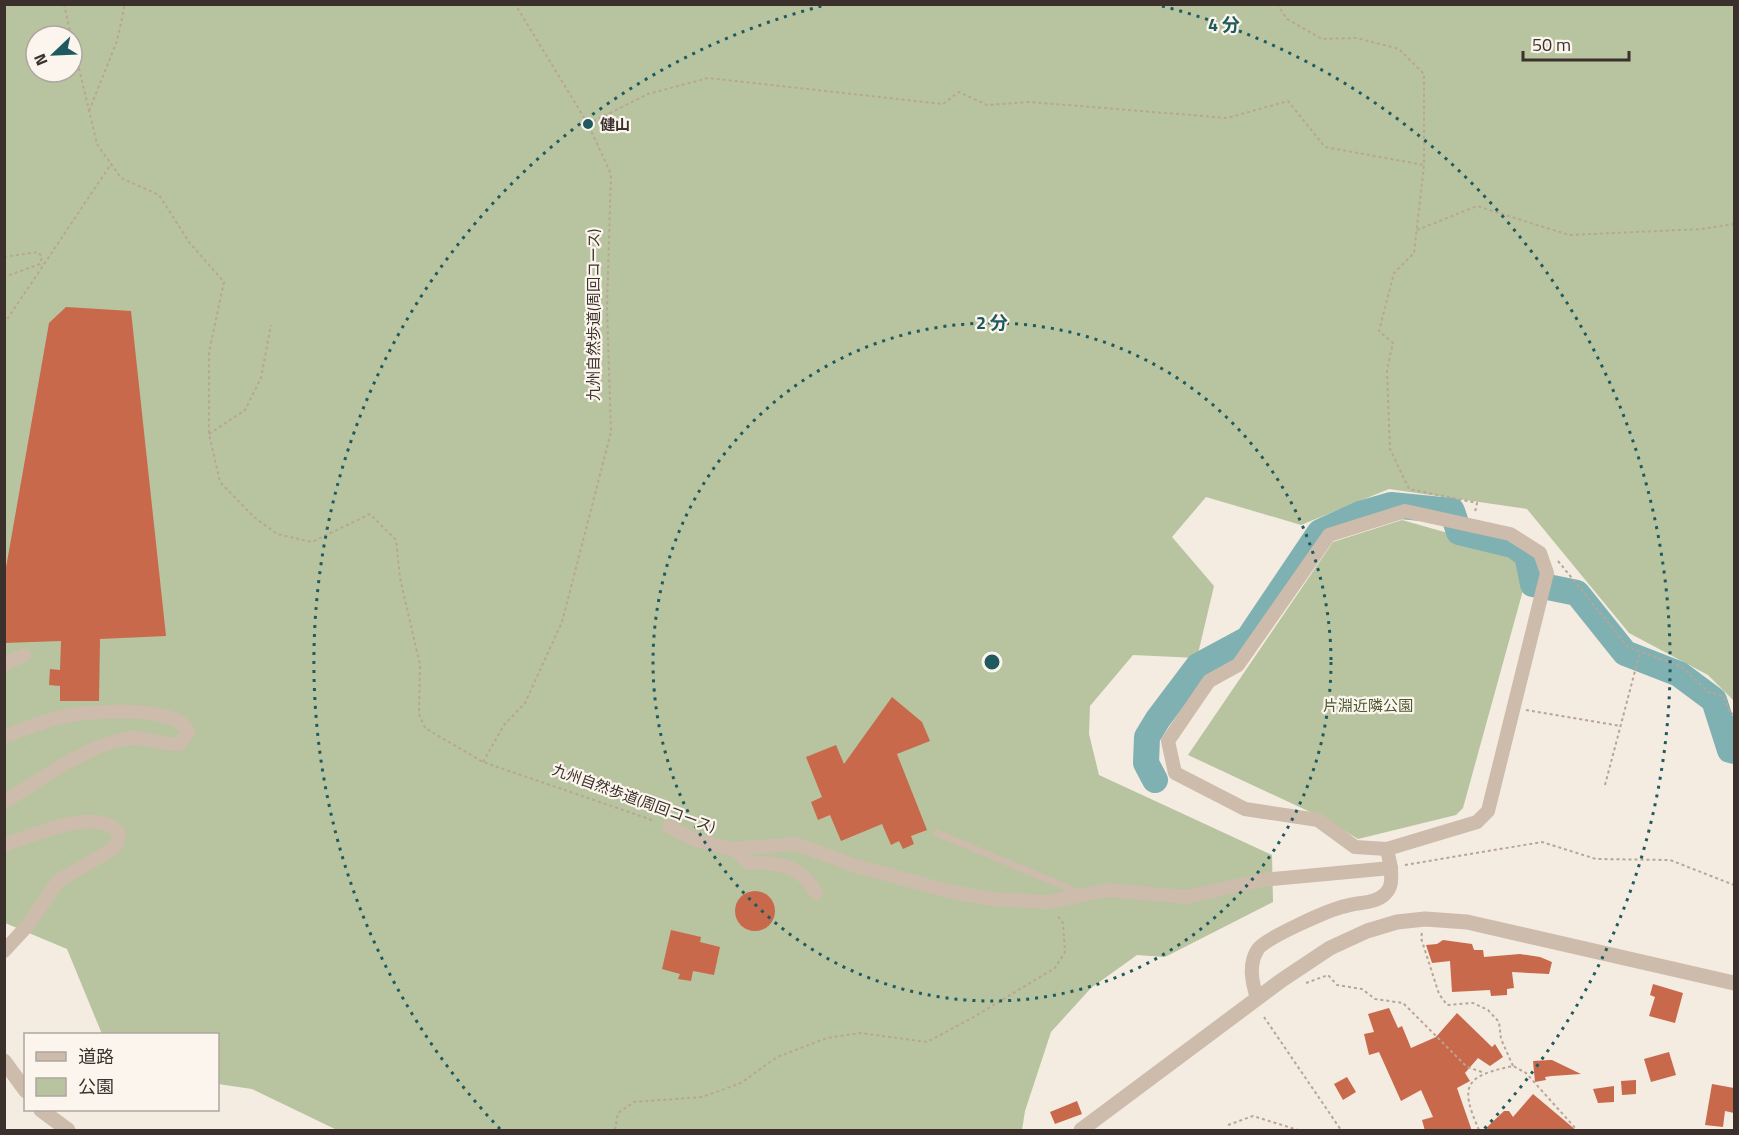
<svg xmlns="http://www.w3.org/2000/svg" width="1739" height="1135" font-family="'Titillium Web','Noto Sans JP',sans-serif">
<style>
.green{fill:#b8c4a0;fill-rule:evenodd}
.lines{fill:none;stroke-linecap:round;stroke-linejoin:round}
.river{stroke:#7fb0b2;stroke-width:26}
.building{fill:#c8694b}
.path{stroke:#b9a596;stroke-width:2;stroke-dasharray:3 3;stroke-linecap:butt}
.service{stroke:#cdbbac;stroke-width:7}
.minor{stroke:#cdbbac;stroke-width:14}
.tertiary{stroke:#cdbbac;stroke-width:15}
.ring{fill:none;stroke:#1f5a5e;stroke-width:3;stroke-dasharray:3 6}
.poi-dot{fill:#1f5a5e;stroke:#fbf5ee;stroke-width:2}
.labels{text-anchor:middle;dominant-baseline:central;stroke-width:4.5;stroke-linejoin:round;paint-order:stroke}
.poi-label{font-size:15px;font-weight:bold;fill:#3b302b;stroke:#fbf5ee;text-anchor:start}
.street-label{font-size:15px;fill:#3b302b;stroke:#fbf5ee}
.park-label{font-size:15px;fill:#4a5a2e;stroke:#fbf5ee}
.centre{fill:#1f5a5e;stroke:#fbf5ee;stroke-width:3}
.ring-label{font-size:18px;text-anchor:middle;font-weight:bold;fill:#1f5a5e;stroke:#fbf5ee;stroke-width:4.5;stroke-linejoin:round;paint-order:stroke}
</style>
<rect width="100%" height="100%" fill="#f4ebe1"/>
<g class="green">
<path d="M4,5H1734V701L1708,675L1629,633L1527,509L1389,489L1301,525L1206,497L1172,537L1214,586L1197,658L1133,655L1090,706L1089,734L1099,775L1272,855L1273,902L1165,957L1137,955L1091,988L1051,1032L1025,1111L1022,1130H337L252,1089L218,1084V1034H102L67,949L5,923ZM36,36H72V72H36Z"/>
<polygon points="1402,520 1508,550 1522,564 1525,583 1463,808 1456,815 1358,839 1323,818 1188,755 1333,542"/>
</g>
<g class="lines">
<polyline class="river" points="1155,780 1146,763 1147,737 1158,719 1198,666 1248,639 1320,532 1360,514 1391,505 1452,511 1459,532 1513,545 1527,555 1533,584 1577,593 1625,653 1679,674 1714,700 1730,750 1734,751"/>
</g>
<g class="building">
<polygon points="66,307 131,311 166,636 100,639 99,701 60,701 60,686 49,685 50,669 60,670 61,641 4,643 4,579 49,323"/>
<polygon points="892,697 922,722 930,741 897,754 927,830 911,836 914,844 903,849 899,841 891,845 882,824 841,841 830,815 818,820 811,802 822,797 806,757 836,745 844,764"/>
<circle cx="755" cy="911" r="20"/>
<polygon points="671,930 701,937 700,942 720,947 714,975 693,971 691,981 678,979 680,974 662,969"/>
<polygon points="1443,940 1472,944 1474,950 1483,950 1484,957 1520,954 1540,957 1552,962 1549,974 1512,972 1514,988 1507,989 1507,995 1491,996 1490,990 1452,992 1450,961 1432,963 1426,945 1437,944"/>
<polygon points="1653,984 1683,993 1675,1023 1649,1016 1655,997 1650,995"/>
<polygon points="1389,1008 1398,1028 1402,1026 1411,1048 1436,1037 1457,1013 1492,1047 1495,1044 1503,1057 1490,1066 1478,1058 1465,1073 1470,1081 1457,1088 1472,1131 1425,1131 1422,1120 1433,1117 1421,1090 1401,1101 1379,1052 1369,1055 1364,1034 1374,1032 1368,1014"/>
<polygon points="1669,1052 1676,1075 1651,1082 1644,1059"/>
<polygon points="1550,1060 1552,1060 1581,1074 1552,1076 1545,1077 1546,1080 1535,1082 1533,1061"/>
<polygon points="1347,1077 1356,1092 1343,1100 1334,1084"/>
<polygon points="1636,1080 1636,1094 1622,1095 1621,1081"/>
<polygon points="1712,1084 1734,1088 1734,1113 1725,1111 1723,1127 1705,1125"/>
<polygon points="1614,1086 1614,1102 1598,1103 1593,1089"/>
<polygon points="1533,1094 1577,1131 1483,1131 1504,1111 1509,1111 1513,1117"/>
<polygon points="1077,1101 1082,1114 1055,1124 1050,1112"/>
</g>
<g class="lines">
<g class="path">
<polyline points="64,4 71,36"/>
<polyline points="1277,4 1287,19 1322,39 1357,38 1399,49 1424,74 1424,165 1414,253 1394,273 1379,331 1393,343 1387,370 1390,449 1409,489 1477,503 1475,512"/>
<polyline points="72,39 97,144 121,178 159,195 189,242 224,282 209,352 209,434 220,482 254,517 277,534 312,542 370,514 396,540 400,578 420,665 419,714 425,728 483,762 655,821"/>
<polyline points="89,111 117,41 125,4"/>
<polyline points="588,124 648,94 708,78 943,104 959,92 987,105 1030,102 1227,118 1288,101 1325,147 1424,165"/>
<polyline points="1417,230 1477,206 1569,235 1702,229 1734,224"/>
<polyline points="4,257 38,252 42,257 40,264 4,277"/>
<polyline points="4,324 111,164"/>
<polyline points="209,434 245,410 261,378 271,325"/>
<polyline points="1558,561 1628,647 1682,667 1708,692 1723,696 1730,712 1734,714"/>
<polyline points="1526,710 1620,726"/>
<polyline points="483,762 504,725 525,703 562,622 611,432 607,307 611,174 588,124 515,4"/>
<polyline points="1605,785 1640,652"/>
<polyline points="1405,865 1542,842 1596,859 1670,860 1734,885"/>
<polyline points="1422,933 1421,938 1439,994 1447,1005 1473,1003 1488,1010 1499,1022 1501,1039 1513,1066"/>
<polyline points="1306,983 1328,975 1337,985 1362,989 1375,999 1403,1003 1467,1067 1482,1072"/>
<polyline points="1264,1017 1341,1130"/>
<polyline points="1228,1125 1253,1116 1298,1130"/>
<polyline points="615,1130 618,1113 634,1102 702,1097 741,1083 777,1057 827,1038 860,1033 927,1042 972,1018 1055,968 1065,952 1063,923 1057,915"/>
<path d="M1479,1130C1459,1085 1465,1076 1513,1066L1526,1073L1577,1130"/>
</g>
<polyline class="service" points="937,833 1080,893"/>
<g class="minor">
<polygon points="1405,511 1510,534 1540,553 1547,573 1488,811 1477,822 1387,849 1355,847 1318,820 1245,809 1175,773 1168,741 1209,681 1238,665 1329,535"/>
<polyline points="4,664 24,655"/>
<path d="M4,736C22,730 40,723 57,718C81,711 181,703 188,733L179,744C160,745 142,735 124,739C80,749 42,779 4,802"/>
<polyline points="669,827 696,840 729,849 796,844 856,866 952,892 991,899 1047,902 1108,890 1186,897 1263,880 1391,868 1387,849"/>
<path d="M4,845C31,836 100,804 119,834L117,844L111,850L58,881L28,925L4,951"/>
<path d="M736,849L748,863C778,862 801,865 816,893"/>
<path d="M1257,998C1252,982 1248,964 1258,949C1266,938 1330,909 1346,906C1358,902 1375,904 1385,894C1393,887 1391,877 1391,868"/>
</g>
<g class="tertiary">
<polyline points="4,1061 26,1091"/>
<polyline points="41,1110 68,1130"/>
<polyline points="1081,1130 1282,980 1330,948 1367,931 1397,922 1425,919 1467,922 1734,983"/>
</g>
</g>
<g class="ring">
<circle cx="992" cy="662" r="339"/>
<path d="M500 1129A678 678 0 0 1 822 6M1162 6A678 678 0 0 1 1484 1129"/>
</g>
<circle class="poi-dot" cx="588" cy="124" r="6"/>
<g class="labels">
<g class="poi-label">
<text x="600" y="124">健山</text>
</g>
<g class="street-label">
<text transform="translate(593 315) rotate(-90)">九州自然歩道(周回コース)</text>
<text transform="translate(634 798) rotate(20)">九州自然歩道(周回コース)</text>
</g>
<g class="park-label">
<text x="1368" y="705">片淵近隣公園</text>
</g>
</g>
<circle cx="992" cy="662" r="9" class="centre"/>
<g class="ring-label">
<text x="1224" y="31">4 分</text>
<text x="992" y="329">2 分</text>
</g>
<rect width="1739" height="1135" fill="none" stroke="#3b302b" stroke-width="12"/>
<rect x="24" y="1033" width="195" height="78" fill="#fbf5ee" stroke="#aea6a0" stroke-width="1.5"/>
<rect x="36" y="1052" width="30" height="9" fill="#cdbbac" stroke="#aea6a0" stroke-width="1.5"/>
<text x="78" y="1063" font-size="18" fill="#3b302b">道路</text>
<rect x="36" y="1078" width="30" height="18" fill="#b8c4a0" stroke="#aea6a0" stroke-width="1.5"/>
<text x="78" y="1093" font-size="18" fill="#3b302b">公園</text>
<g transform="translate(54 54) rotate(247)"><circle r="28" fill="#fbf5ee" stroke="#aea6a0" stroke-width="1.5"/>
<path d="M0-4.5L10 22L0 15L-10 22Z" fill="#1f5a5e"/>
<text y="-9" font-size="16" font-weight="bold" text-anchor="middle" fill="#3b302b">N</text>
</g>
<path d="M1523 51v9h106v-9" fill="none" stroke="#3b302b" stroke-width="3"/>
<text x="1532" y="51" font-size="18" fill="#3b302b" stroke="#fbf5ee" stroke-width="4.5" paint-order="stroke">50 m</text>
</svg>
